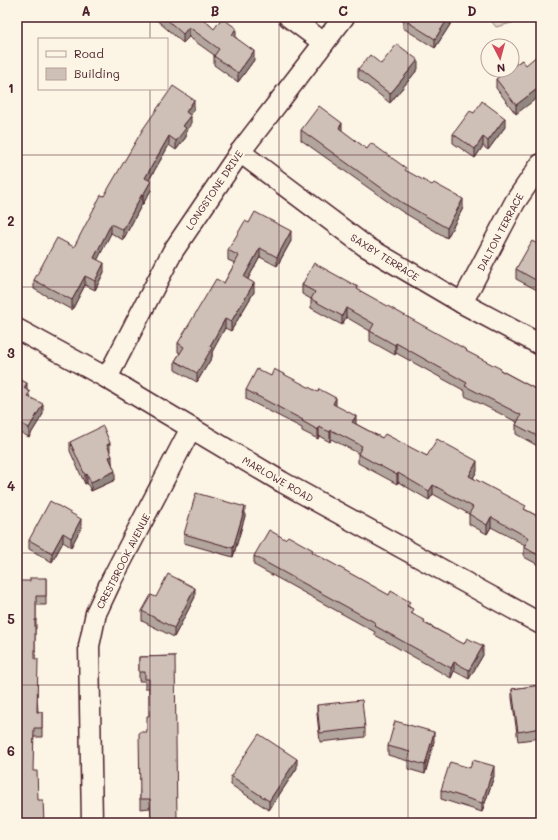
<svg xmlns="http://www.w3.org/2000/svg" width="558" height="840" font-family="Mali,sans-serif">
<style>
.green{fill:#e2d5ca;stroke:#967a7a}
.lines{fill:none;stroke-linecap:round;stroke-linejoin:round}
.minor-casing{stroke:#4a1f2b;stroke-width:23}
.minor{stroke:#fcf5e5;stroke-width:20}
.wall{fill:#b2a59d;stroke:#4a1f2b}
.shaded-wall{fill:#918680;stroke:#4a1f2b}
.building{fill:#cfc0b7;stroke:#4a1f2b}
.grid{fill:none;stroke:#4a1f2b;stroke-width:1;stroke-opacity:0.55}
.labels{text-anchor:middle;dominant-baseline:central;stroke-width:4;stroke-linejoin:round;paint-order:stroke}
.street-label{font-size:10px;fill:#4a1f2b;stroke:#fcf5e5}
.neatline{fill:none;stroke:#4a1f2b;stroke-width:1.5}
.grid-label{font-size:13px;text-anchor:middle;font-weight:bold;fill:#4a1f2b}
</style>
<rect width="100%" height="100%" fill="#fcf5e5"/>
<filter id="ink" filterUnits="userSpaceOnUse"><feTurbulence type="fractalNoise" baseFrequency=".025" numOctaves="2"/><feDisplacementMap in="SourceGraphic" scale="8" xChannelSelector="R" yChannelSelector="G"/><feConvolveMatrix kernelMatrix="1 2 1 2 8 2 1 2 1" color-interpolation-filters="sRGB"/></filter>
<g filter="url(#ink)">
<polygon class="green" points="488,17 535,17 496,27"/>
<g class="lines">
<defs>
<g id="minor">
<polyline points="289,17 324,43"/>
<polyline points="240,152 365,246 462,303 541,345"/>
<polyline points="462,303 515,202 541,164"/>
<polyline points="17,329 107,378 282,482 541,624"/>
<polyline points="107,378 173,251 240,152 344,17"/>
<polyline points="92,823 89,646 96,613 112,579 191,428"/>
</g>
</defs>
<use href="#minor" class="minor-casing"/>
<use href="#minor" class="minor"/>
</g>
<g class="wall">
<polygon points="153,17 201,17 214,29 236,37 236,38 254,60 238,82 214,65 214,55 189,37 183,43"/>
<polygon points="404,17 455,17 435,48 403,28 403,19"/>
<polygon points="522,60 516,114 496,88 496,79"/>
<polygon points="381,64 418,69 390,103 358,78 358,69"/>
<polygon points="194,110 190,115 191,125 186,132 186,137 176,150 169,145 149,180 151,190 143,204 142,204 123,240 111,233 97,260 104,272 95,290 85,285 72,310 34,289 34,280 74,247 104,196"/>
<polygon points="474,113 505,127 488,150 483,146 475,158 453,143 453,134"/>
<polygon points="301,130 342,131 367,149 406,171 463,208 447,238 401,211 301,140"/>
<polygon points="249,223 291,241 277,266 260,257 248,279 254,292 231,331 225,328 212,352 212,357 197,382 175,370 175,361 180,353 178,352 178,343 224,283 235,263 228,260 228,250"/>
<polygon points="541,246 541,292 516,279 516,269"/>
<polygon points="302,285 358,290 467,352 541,392 541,448 516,434 516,425 517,422 465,396 465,391 396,353 395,355 370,341 370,331 346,317 342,325 311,308 311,299 302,294"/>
<polygon points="271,376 336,406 356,424 382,438 427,456 477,471 473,478 526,510 541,518 541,566 524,557 524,547 525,545 491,527 487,534 469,524 469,514 433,494 429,500 398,482 397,484 358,463 358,453 331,439 330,442 319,436 318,439 302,431 302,428 246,399 246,390"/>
<polygon points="17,378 27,390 30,397 43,414 29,437 17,431"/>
<polygon points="70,442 110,452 112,463 115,480 91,491 87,483 85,484 70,451"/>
<polygon points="245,516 233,557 184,543 184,534"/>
<polygon points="81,528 71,547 63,542 52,562 29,549 29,540"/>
<polygon points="285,539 313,553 410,607 413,615 425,623 483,655 469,679 454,671 451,678 375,635 375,632 254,565 254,556"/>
<polygon points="46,578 46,605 36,605 36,629 35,629 35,659 38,712 42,712 42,737 34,737 17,823 30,581"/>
<polygon points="156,597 195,597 174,637 142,621 142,611"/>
<polygon points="175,656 150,808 140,809 140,792 149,716 149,688 145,688 145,681 139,681 139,657"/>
<polygon points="541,685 541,738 518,741 512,698 512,689"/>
<polygon points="317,705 365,728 365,737 320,742 317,714"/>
<polygon points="434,741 425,774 408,769 408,761 388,755 388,746"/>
<polygon points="297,768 269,810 231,785 231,776"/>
<polygon points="494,776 482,812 441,799 441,790"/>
</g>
<g class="shaded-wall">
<polygon points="449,17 455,17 435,48 435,39"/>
<polygon points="189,27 189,37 183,43 183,34"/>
<polygon points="236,28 236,37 232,44 232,35"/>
<polygon points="254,51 254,60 238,82 238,73"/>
<polygon points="418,60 418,69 390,103 390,94"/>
<polygon points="541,86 541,95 516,114 516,105"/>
<polygon points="194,100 194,110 186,121 186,112"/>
<polygon points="191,116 191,125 186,132 186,137 176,150 176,141 183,126"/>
<polygon points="505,118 505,127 488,150 488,141"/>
<polygon points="342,123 342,133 339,128"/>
<polygon points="169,136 169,145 145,187 145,178"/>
<polygon points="483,137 483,146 475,158 475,149"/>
<polygon points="151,181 151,190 143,204 143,195"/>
<polygon points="142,194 142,204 123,240 123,230"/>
<polygon points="463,199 463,208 447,238 447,228"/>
<polygon points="111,224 111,233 94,267 94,258"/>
<polygon points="291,231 291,241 277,266 277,257"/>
<polygon points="260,248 260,257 244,286 244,277"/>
<polygon points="104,263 104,272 95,290 95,281"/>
<polygon points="85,276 85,285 72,310 72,300"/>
<polygon points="254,283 254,292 231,331 231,322"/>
<polygon points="346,308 346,317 342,325 342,316"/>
<polygon points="225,319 225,328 212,352 212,357 197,382 197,373 210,346"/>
<polygon points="396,343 396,353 395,355 395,345"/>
<polygon points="27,383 27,393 24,388"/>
<polygon points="336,398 336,408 333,404"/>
<polygon points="43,404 43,414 29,437 29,428"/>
<polygon points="356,416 356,426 352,422"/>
<polygon points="319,427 319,436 318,439 318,430"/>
<polygon points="331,430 331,439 330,442 330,432"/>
<polygon points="110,443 110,452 107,454 107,445"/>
<polygon points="112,456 112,465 109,457"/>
<polygon points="477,461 477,471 469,485 469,476"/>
<polygon points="115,471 115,480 91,491 91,482"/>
<polygon points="398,473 398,482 397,484 397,475"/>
<polygon points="87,474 87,483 85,484 85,475"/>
<polygon points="433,485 433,494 429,500 429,491"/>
<polygon points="245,507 245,516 233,557 233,548"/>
<polygon points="491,517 491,527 487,534 487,525"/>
<polygon points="81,519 81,528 71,547 71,538"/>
<polygon points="63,533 63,542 52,562 52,553"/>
<polygon points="195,588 195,597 174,637 174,628"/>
<polygon points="483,646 483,655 469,679 469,670"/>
<polygon points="454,662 454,671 451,678 451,668"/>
<polygon points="434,732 434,741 425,774 425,765"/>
<polygon points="297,759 297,768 269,810 269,801"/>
<polygon points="494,766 494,776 482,812 482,803"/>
</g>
<g class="building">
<polygon points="164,17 201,17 214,29 222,18 236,28 232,35 254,51 238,73 214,56 219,49 189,27 183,34"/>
<polygon points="404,17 449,17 435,39 403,19"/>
<polygon points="397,44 418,60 390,94 358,69 370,55 381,64"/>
<polygon points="539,54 541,56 541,86 516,105 496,79 508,70 512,70 512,67 522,60 526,65"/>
<polygon points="173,86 194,100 186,112 191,116 183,126 186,128 176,141 169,136 145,178 151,181 143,195 142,194 123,230 111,224 94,258 104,263 95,281 85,276 72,300 34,280 57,238 74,247 101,195 104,196 143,129"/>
<polygon points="482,101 505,118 488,141 483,137 475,149 453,134 470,111 474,113"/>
<polygon points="319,106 342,123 339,128 367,149 371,143 406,168 405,170 432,185 434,183 463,199 447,228 401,202 301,130"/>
<polygon points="255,212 291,231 277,257 260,248 244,277 254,283 231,322 225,319 210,346 212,348 197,373 175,361 184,347 178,343 216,279 224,283 239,256 228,250 245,221 249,223"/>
<polygon points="532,241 541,246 541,283 516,269"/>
<polygon points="314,263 358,287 357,289 467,350 466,351 501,369 500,370 541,392 541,438 516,425 521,415 465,386 467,383 396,343 395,345 370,331 374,324 346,308 342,316 311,299 315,292 302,285"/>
<polygon points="257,369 271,376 274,369 318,392 319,389 336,398 333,404 356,416 352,422 382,438 385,434 427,456 437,439 477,461 469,476 526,506 524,509 541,518 541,557 524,547 529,538 491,517 487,525 469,514 473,507 433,485 429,491 398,473 397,475 358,454 362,446 331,430 330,432 319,427 318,430 302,421 303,420 246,390"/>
<polygon points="17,378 27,383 24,388 30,392 27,396 43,404 29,428 17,421"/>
<polygon points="103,426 110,443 107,445 112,456 109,457 115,471 91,482 87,474 85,475 70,442"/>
<polygon points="196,493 245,507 233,548 184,534"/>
<polygon points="50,501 81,519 71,538 63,533 52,553 29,540"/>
<polygon points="269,530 285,539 288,536 313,550 312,552 389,595 391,591 410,602 407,606 413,609 411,613 425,621 424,623 464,644 467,638 483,646 469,670 454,662 451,668 375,626 376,623 254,556"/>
<polygon points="168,574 195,588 174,628 142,611 151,595 156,597"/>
<polygon points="30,578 46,578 46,596 36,596 36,620 35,620 35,659 38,659 37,712 42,712 42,728 34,728 33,771 37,771 38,800 43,800 44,823 17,823 17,581 30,581"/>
<polygon points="175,656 177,823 151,823 150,799 140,799 139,732 147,732 147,716 149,716 149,679 145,679 145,672 139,672 139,657"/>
<polygon points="541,685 541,728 518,732 512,689"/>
<polygon points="362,700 365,728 320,733 317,705"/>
<polygon points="395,721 434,732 425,765 408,760 410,752 388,746"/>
<polygon points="259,734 297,759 269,801 231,776"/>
<polygon points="473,760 494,766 482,803 441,790 450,762 470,768"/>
</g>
</g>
<path class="grid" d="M150,17V39M279,17V823M408,17V823M150,89V823M17,155H541M17,287H541M17,420H541M17,553H541M17,685H541"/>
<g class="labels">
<g class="street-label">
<text transform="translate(214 190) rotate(-56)">LONGSTONE DRIVE</text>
<text transform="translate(500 232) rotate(-62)">DALTON TERRACE</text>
<text transform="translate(385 257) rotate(32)">SAXBY TERRACE</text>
<text transform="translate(278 479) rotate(30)">MARLOWE ROAD</text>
<text transform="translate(123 561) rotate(-63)">CRESTBROOK AVENUE</text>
</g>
</g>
<rect width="558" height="840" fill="none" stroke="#fcf5e5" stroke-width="44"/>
<rect x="38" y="38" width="130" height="52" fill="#fcf5e5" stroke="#b59f9b"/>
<rect x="46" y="51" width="20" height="6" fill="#fcf5e5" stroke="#b59f9b"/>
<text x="74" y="58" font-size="12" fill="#4a1f2b">Road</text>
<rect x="46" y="68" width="20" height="12" fill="#cfc0b7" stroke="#b59f9b"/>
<text x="74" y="78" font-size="12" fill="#4a1f2b">Building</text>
<g transform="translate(500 58) rotate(174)"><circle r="19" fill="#fcf5e5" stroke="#b59f9b"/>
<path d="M0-3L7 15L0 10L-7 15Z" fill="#d1495b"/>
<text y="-6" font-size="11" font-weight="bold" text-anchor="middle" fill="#4a1f2b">N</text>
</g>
<rect x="22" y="22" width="514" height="796" class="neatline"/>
<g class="grid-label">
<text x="86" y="16">A</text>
<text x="215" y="16">B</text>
<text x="343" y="16">C</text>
<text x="472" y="16">D</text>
<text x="11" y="93">1</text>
<text x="11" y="226">2</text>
<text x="11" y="358">3</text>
<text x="11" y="491">4</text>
<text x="11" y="624">5</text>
<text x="11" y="756">6</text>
</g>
</svg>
